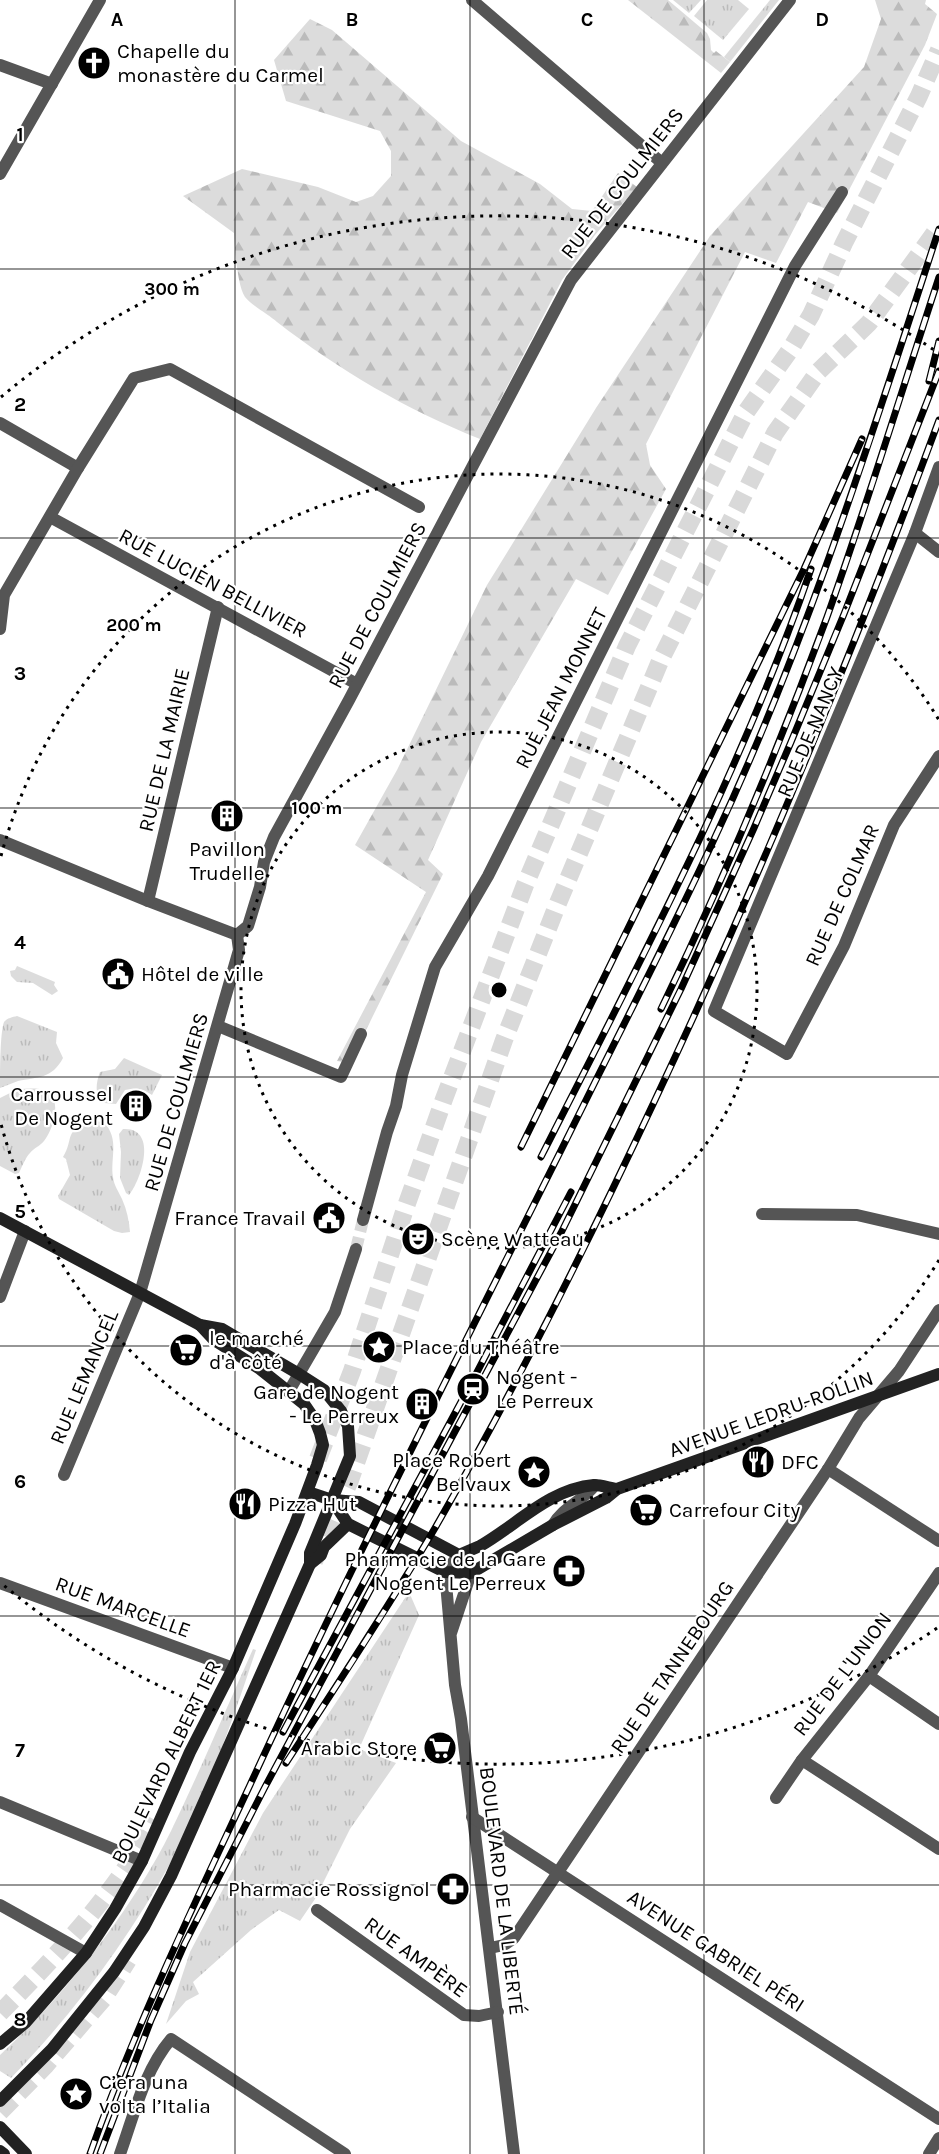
<svg xmlns="http://www.w3.org/2000/svg" width="939" height="2154" font-family="Karla,sans-serif">
<style>
.grass{fill:url(#grass-tufts)}
.forest{fill:url(#forest-firs)}
.lines{fill:none;stroke-linecap:round;stroke-linejoin:round}
.street-tunnel{stroke:#d9d9d9;stroke-width:12;stroke-dasharray:12 6;stroke-linecap:butt}
.highway-tunnel{stroke:#d9d9d9;stroke-width:18;stroke-dasharray:18 9;stroke-linecap:butt}
.street{stroke:#555;stroke-width:12}
.secondary{stroke:#222;stroke-width:12}
.rail-casing{stroke:#000;stroke-width:7}
.rail{stroke:#fff;stroke-width:4.5;stroke-dasharray:14;stroke-linecap:butt}
.grid{fill:none;stroke:#000;stroke-width:1.5;stroke-opacity:0.55}
.ring{fill:none;stroke:#000;stroke-width:3;stroke-dasharray:3 6}
.labels{text-anchor:middle;dominant-baseline:central;stroke-width:4.5;stroke-linejoin:round;paint-order:stroke}
.poi-label{font-size:21px;fill:#000;stroke:#fff;text-anchor:start}
.street-label{font-size:21px;fill:#000;stroke:#fff}
.grid-label{font-size:20px;text-anchor:middle;font-weight:bold;fill:#000;stroke:#fff;stroke-width:4.5;stroke-linejoin:round;paint-order:stroke}
.centre{fill:#000;stroke:#fff;stroke-width:3}
.ring-label{font-size:18px;text-anchor:middle;font-weight:bold;fill:#000;stroke:#fff;stroke-width:4.5;stroke-linejoin:round;paint-order:stroke}
</style>
<defs>
<pattern id="grass-tufts" width="24" height="20" patternUnits="userSpaceOnUse" patternTransform="scale(1.5)"><rect width="24" height="20" fill="#dcdcdc"/><path d="M3 7l-1-3M5 7V3M7 7l1-3M15 17l-1-3M17 17v-4M19 17l1-3" fill="none" stroke="#bbb"/></pattern>
<pattern id="forest-firs" width="22" height="20" patternUnits="userSpaceOnUse" patternTransform="scale(1.5)"><rect width="22" height="20" fill="#dcdcdc"/><path d="M5 1l3.5 6h-7zM16 11l3.5 6h-7z" fill="#bbb"/></pattern>
</defs>
<rect width="100%" height="100%" fill="#fff"/>
<g class="grass">
<polygon points="673,0 701,0 689,13"/>
<polygon points="707,0 738,0 749,9 723,40 694,16"/>
<polygon points="770,0 779,0 730,62 724,57"/>
<polygon points="17,966 55,982 54,985 58,991 52,995 33,983 17,982 11,976 10,971 15,970"/>
<path d="M17,1016L57,1032L56,1043L63,1058C52,1079 37,1077 18,1081C12,1083 6,1086 0,1088C0,1075 0,1032 4,1022C7,1018 13,1017 17,1016Z"/>
<path d="M124,1058L162,1075L152,1095C142,1088 137,1087 125,1090L116,1104L104,1103C94,1095 96,1083 100,1072L115,1069Z"/>
<path d="M18,1089C27,1089 38,1087 46,1091C63,1099 53,1130 44,1141C40,1146 34,1148 30,1153C25,1158 22,1167 19,1173L15,1174L0,1166V1098Z"/>
<path d="M92,1121L104,1122C120,1140 110,1158 113,1177C114,1186 119,1192 122,1199C127,1210 129,1221 130,1232L122,1233L114,1231L59,1199L58,1196L70,1175L66,1159L63,1157C75,1137 62,1132 92,1121Z"/>
<path d="M123,1129C159,1127 141,1181 129,1195L126,1193L120,1178L121,1152L119,1134Z"/>
<polygon points="409,1592 419,1615 359,1749 396,1763 350,1829 315,1899 300,1921 279,1910 251,1930 193,1982 199,1994 186,2001 166,2024 190,1952 263,1813"/>
<path d="M253,1649L256,1650C232,1722 207,1795 171,1862C127,1941 74,2013 11,2078L0,2071V2055C64,1996 132,1910 171,1831C200,1771 226,1709 253,1649Z"/>
</g>
<g class="forest">
<polygon points="628,0 668,0 707,33 710,39 711,50 714,53 716,51 730,62 721,73"/>
<polygon points="875,0 926,0 925,4 937,14 925,45 837,213 808,202 776,263 745,252 646,444 650,465 666,489 608,595 576,579 481,742 428,860 443,874 367,1028 348,1063 337,1061 426,892 355,845 397,770 487,585 596,408 710,236 864,67 881,19"/>
<path d="M310,19L332,30L461,141L540,184L572,209L592,211L618,173L637,187L595,235L562,280L480,439C407,410 339,370 277,322C269,315 251,305 245,297C237,285 235,248 234,233L183,196L242,169L318,187L356,202L373,196L391,176V151L380,131L286,101L274,60Z"/>
</g>
<g class="lines">
<polyline class="street-tunnel" points="356,1249 363,1220"/>
<g class="highway-tunnel">
<polyline points="318,1459 352,1371 404,1212 444,1099 525,885 627,646 746,412 790,350 811,315 844,243 919,96 939,50"/>
<polyline points="314,1561 350,1480 504,1040 558,903 661,659 775,433 818,372 869,323 939,227"/>
<path d="M0,2013C58,1954 116,1893 155,1820"/>
<polyline points="0,2112 45,2066 104,1998 128,1960"/>
</g>
<g class="street">
<polyline points="472,0 662,163"/>
<polyline points="0,65 52,84"/>
<polyline points="0,174 100,0"/>
<polyline points="0,423 78,468"/>
<polyline points="939,467 915,533 714,1011 787,1054 844,946 894,825 939,756"/>
<polyline points="50,517 357,684"/>
<polyline points="915,533 939,552"/>
<polyline points="0,629 4,595 78,468 134,378 170,369 419,507"/>
<polyline points="0,840 148,901 237,935"/>
<polyline points="148,901 218,607"/>
<polyline points="237,935 248,926 260,887 264,862 274,837 349,700 571,280 790,0"/>
<polyline points="218,1026 341,1077 361,1034"/>
<polyline points="762,1214 857,1215 939,1234"/>
<polyline points="363,1220 387,1132 396,1106 402,1075 435,967 488,876 795,266 842,192"/>
<polyline points="0,1297 25,1231"/>
<polyline points="289,1391 335,1312 356,1249"/>
<polyline points="828,1469 939,1541"/>
<polyline points="64,1475 140,1293 239,950 237,935"/>
<path d="M553,1525C563,1507 583,1501 595,1485"/>
<polyline points="0,1583 233,1668"/>
<polyline points="451,1633 471,1573 459,1555 445,1572 455,1685 461,1719 514,2154"/>
<polyline points="869,1676 939,1724"/>
<polyline points="802,1760 939,1849"/>
<polyline points="776,1798 802,1760 869,1676 939,1573"/>
<polyline points="0,1802 142,1861"/>
<polyline points="472,1817 939,2119"/>
<polyline points="0,1905 86,1953"/>
<polyline points="317,1910 464,2015 479,2016 498,2012"/>
<polyline points="490,1948 504,1945 514,1938 828,1469 859,1418 899,1371 939,1310"/>
<path d="M120,2154C134,2115 144,2071 171,2039L345,2154"/>
<polyline points="929,2154 939,2138"/>
</g>
<g class="secondary">
<polyline points="0,1218 200,1325 222,1329 299,1374 324,1390 341,1411 348,1426 350,1456 310,1553 310,1564 171,1876 144,1927 114,1972 52,2049 0,2101"/>
<path d="M308,1492L332,1500L359,1502L459,1555C466,1552 473,1549 480,1546C517,1525 549,1489 594,1485C601,1485 610,1488 617,1489"/>
<polyline points="332,1500 348,1524 445,1572 471,1573 553,1525 606,1498 617,1489 939,1374"/>
<polyline points="310,1564 321,1555 324,1547 348,1524"/>
<polyline points="0,2044 25,2023 86,1953 115,1909 142,1861 190,1752 233,1668 295,1524 317,1465 323,1445 320,1433 315,1420 304,1404 260,1369 214,1340 200,1325"/>
<polyline points="0,2127 26,2154"/>
<polyline points="0,2151 4,2154"/>
</g>
<defs>
<g id="rail">
<polyline points="929,381 939,341"/>
<path d="M661,1009C723,881 778,750 827,617C867,505 902,390 939,277"/>
<polyline points="521,1147 804,569 862,439"/>
<path d="M541,1157C638,965 741,773 811,569"/>
<polyline points="283,1732 475,1376 571,1192"/>
<path d="M286,1763C337,1685 388,1608 435,1528C515,1389 587,1245 655,1100C760,877 854,650 939,420"/>
<path d="M90,2154C135,2027 193,1907 250,1785C359,1548 479,1316 595,1082C636,1000 678,918 716,835C808,639 872,434 939,229"/>
<polyline points="100,2154 151,2020 185,1943 265,1787 561,1233 681,989 754,828 791,742 844,614 939,371"/>
</g>
</defs>
<use href="#rail" class="rail-casing"/>
<use href="#rail" class="rail"/>
</g>
<path class="grid" d="M235,0V2154M470,0V2154M704,0V2154M0,269H939M0,538H939M0,808H939M0,1077H939M0,1346H939M0,1616H939M0,1885H939"/>
<g class="ring">
<circle cx="499" cy="990" r="258"/>
<path d="M939 1260A516 516 0 0 1 1 1124M1 856A516 516 0 0 1 939 720"/>
<path d="M937 1628A774 774 0 0 1 1 1583M1 397A774 774 0 0 1 937 352"/>
</g>
<defs>
<symbol id="church-disc" viewBox="-11 -11 22 22"><circle r="9.5" fill="#000" stroke="#fff"/><path d="M-1.2-6h2.4v3.5h3.3v2.4h-3.3V6h-2.4V-.1h-3.3v-2.4h3.3Z" fill="#fff"/></symbol>
<symbol id="building-disc" viewBox="-11 -11 22 22"><circle r="9.5" fill="#000" stroke="#fff"/><path d="M-4-6H4V6H1V3H-1V6H-4ZM-2.5-4.3h1.7v1.8h-1.7ZM.8-4.3h1.7v1.8H.8ZM-2.5-1h1.7V.8h-1.7ZM.8-1h1.7V.8H.8Z" fill="#fff"/></symbol>
<symbol id="civic-disc" viewBox="-11 -11 22 22"><circle r="9.5" fill="#000" stroke="#fff"/><path d="M-.6-6.5H3V-4.5H.6V-3L4-1V1h2V6H-6V1h2V-1L-.6-3ZM-1.2 2.5V6h2.4V2.5Z" fill="#fff"/></symbol>
<symbol id="theatre-disc" viewBox="-11 -11 22 22"><circle r="9.5" fill="#000" stroke="#fff"/><path d="M-5-5.5Q0-4 5-5.5V0Q5 5 0 6Q-5 5-5 0ZM-3.3-2.5H-1v1.5H-3.3ZM1-2.5H3.3v1.5H1ZM-2.8 1Q0 5.5 2.8 1Z" fill="#fff"/></symbol>
<symbol id="sight-disc" viewBox="-11 -11 22 22"><circle r="9.5" fill="#000" stroke="#fff"/><path d="M0-6L1.8-2.2L6-1.7L2.9 1.2L3.7 5.4L0 3.3L-3.7 5.4L-2.9 1.2L-6-1.7L-1.8-2.2Z" fill="#fff"/></symbol>
<symbol id="supermarket-disc" viewBox="-11 -11 22 22"><circle r="9.5" fill="#000" stroke="#fff"/><path d="M-6-5.5h2.5l.6 2H6L4.5 2H-2.5L-4.4-4H-6ZM-1.5 3.2a1.3 1.3 0 1 0 .1 0ZM3 3.2a1.3 1.3 0 1 0 .1 0Z" fill="#fff"/></symbol>
<symbol id="station-disc" viewBox="-11 -11 22 22"><circle r="9.5" fill="#000" stroke="#fff"/><path d="M-3-6H3Q5-6 5-4V2Q5 4 3 4L4.5 6H3L1.5 4h-3L-3 6H-4.5L-3 4Q-5 4-5 2V-4Q-5-6-3-6ZM-3.5-4v3h7v-3ZM-3.5 1v1.5H-2V1ZM2 1v1.5H3.5V1Z" fill="#fff"/></symbol>
<symbol id="restaurant-disc" viewBox="-11 -11 22 22"><circle r="9.5" fill="#000" stroke="#fff"/><path d="M-5-6h1v4h1v-4h1v4h1v-4h1v5L-1.5 .5V6h-2V.5L-5-1ZM5-6V6H3V1.5H1.5Q1.5-4 5-6Z" fill="#fff"/></symbol>
<symbol id="pharmacy-disc" viewBox="-11 -11 22 22"><circle r="9.5" fill="#000" stroke="#fff"/><path d="M-2-6h4v4h4v4h-4v4h-4v-4h-4v-4h4Z" fill="#fff"/></symbol>
</defs>
<g fill-rule="evenodd">
<use href="#church-disc" x="75" y="44" width="38" height="38"/>
<use href="#building-disc" x="208" y="797" width="38" height="38"/>
<use href="#civic-disc" x="99" y="955" width="38" height="38"/>
<use href="#building-disc" x="117" y="1087" width="38" height="38"/>
<use href="#civic-disc" x="310" y="1199" width="38" height="38"/>
<use href="#theatre-disc" x="399" y="1220" width="38" height="38"/>
<use href="#sight-disc" x="360" y="1328" width="38" height="38"/>
<use href="#supermarket-disc" x="167" y="1331" width="38" height="38"/>
<use href="#station-disc" x="454" y="1370" width="38" height="38"/>
<use href="#building-disc" x="403" y="1385" width="38" height="38"/>
<use href="#restaurant-disc" x="739" y="1443" width="38" height="38"/>
<use href="#sight-disc" x="515" y="1453" width="38" height="38"/>
<use href="#restaurant-disc" x="226" y="1485" width="38" height="38"/>
<use href="#supermarket-disc" x="627" y="1491" width="38" height="38"/>
<use href="#pharmacy-disc" x="550" y="1552" width="38" height="38"/>
<use href="#supermarket-disc" x="421" y="1729" width="38" height="38"/>
<use href="#pharmacy-disc" x="434" y="1870" width="38" height="38"/>
<use href="#sight-disc" x="57" y="2075" width="38" height="38"/>
</g>
<g class="labels">
<g class="poi-label">
<text x="117" y="51">Chapelle du<tspan x="117" dy="24">monastère du Carmel</tspan></text>
<text x="227" y="849" text-anchor="middle">Pavillon<tspan x="227" dy="24">Trudelle</tspan></text>
<text x="141" y="974">Hôtel de ville</text>
<text x="113" y="1094" text-anchor="end">Carroussel<tspan x="113" dy="24">De Nogent</tspan></text>
<text x="306" y="1218" text-anchor="end">France Travail</text>
<text x="441" y="1239">Scène Watteau</text>
<text x="209" y="1338">le marché<tspan x="209" dy="24">d'à côté</tspan></text>
<text x="402" y="1347">Place du Théâtre</text>
<text x="496" y="1377">Nogent -<tspan x="496" dy="24">Le Perreux</tspan></text>
<text x="399" y="1392" text-anchor="end">Gare de Nogent<tspan x="399" dy="24">- Le Perreux</tspan></text>
<text x="511" y="1460" text-anchor="end">Place Robert<tspan x="511" dy="24">Belvaux</tspan></text>
<text x="781" y="1462">DFC</text>
<text x="268" y="1504">Pizza Hut</text>
<text x="669" y="1510">Carrefour City</text>
<text x="546" y="1559" text-anchor="end">Pharmacie de la Gare<tspan x="546" dy="24">Nogent Le Perreux</tspan></text>
<text x="417" y="1748" text-anchor="end">Arabic Store</text>
<text x="430" y="1889" text-anchor="end">Pharmacie Rossignol</text>
<text x="99" y="2082">C’era una<tspan x="99" dy="24">volta l’Italia</tspan></text>
</g>
<g class="street-label">
<text transform="translate(622 183) rotate(-52)">RUE DE COULMIERS</text>
<text transform="translate(213 583) rotate(28)">RUE LUCIEN BELLIVIER</text>
<text transform="translate(377 605) rotate(-62)">RUE DE COULMIERS</text>
<text transform="translate(561 688) rotate(-63)">RUE JEAN MONNET</text>
<text transform="translate(810 732) rotate(-67)">RUE DE NANCY</text>
<text transform="translate(164 750) rotate(-77)">RUE DE LA MAIRIE</text>
<text transform="translate(842 895) rotate(-66)">RUE DE COLMAR</text>
<text transform="translate(176 1102) rotate(-74)">RUE DE COULMIERS</text>
<text transform="translate(84 1377) rotate(-67)">RUE LEMANCEL</text>
<text transform="translate(771 1414) rotate(-20)">AVENUE LEDRU-ROLLIN</text>
<text transform="translate(123 1607) rotate(20)">RUE MARCELLE</text>
<text transform="translate(672 1667) rotate(-56)">RUE DE TANNEBOURG</text>
<text transform="translate(842 1674) rotate(-53)">RUE DE L'UNION</text>
<text transform="translate(166 1762) rotate(-64)">BOULEVARD ALBERT 1ER</text>
<text transform="translate(502 1891) rotate(83)">BOULEVARD DE LA LIBERTÉ</text>
<text transform="translate(716 1951) rotate(33)">AVENUE GABRIEL PÉRI</text>
<text transform="translate(416 1957) rotate(36)">RUE AMPÈRE</text>
</g>
</g>
<g class="grid-label">
<text x="117" y="26">A</text>
<text x="352" y="26">B</text>
<text x="587" y="26">C</text>
<text x="822" y="26">D</text>
<text x="20" y="141">1</text>
<text x="20" y="411">2</text>
<text x="20" y="680">3</text>
<text x="20" y="949">4</text>
<text x="20" y="1218">5</text>
<text x="20" y="1488">6</text>
<text x="20" y="1757">7</text>
<text x="20" y="2026">8</text>
</g>
<circle cx="499" cy="990" r="9" class="centre"/>
<g class="ring-label">
<text x="172" y="295">300 m</text>
<text x="134" y="631">200 m</text>
<text x="317" y="814">100 m</text>
</g>
</svg>
